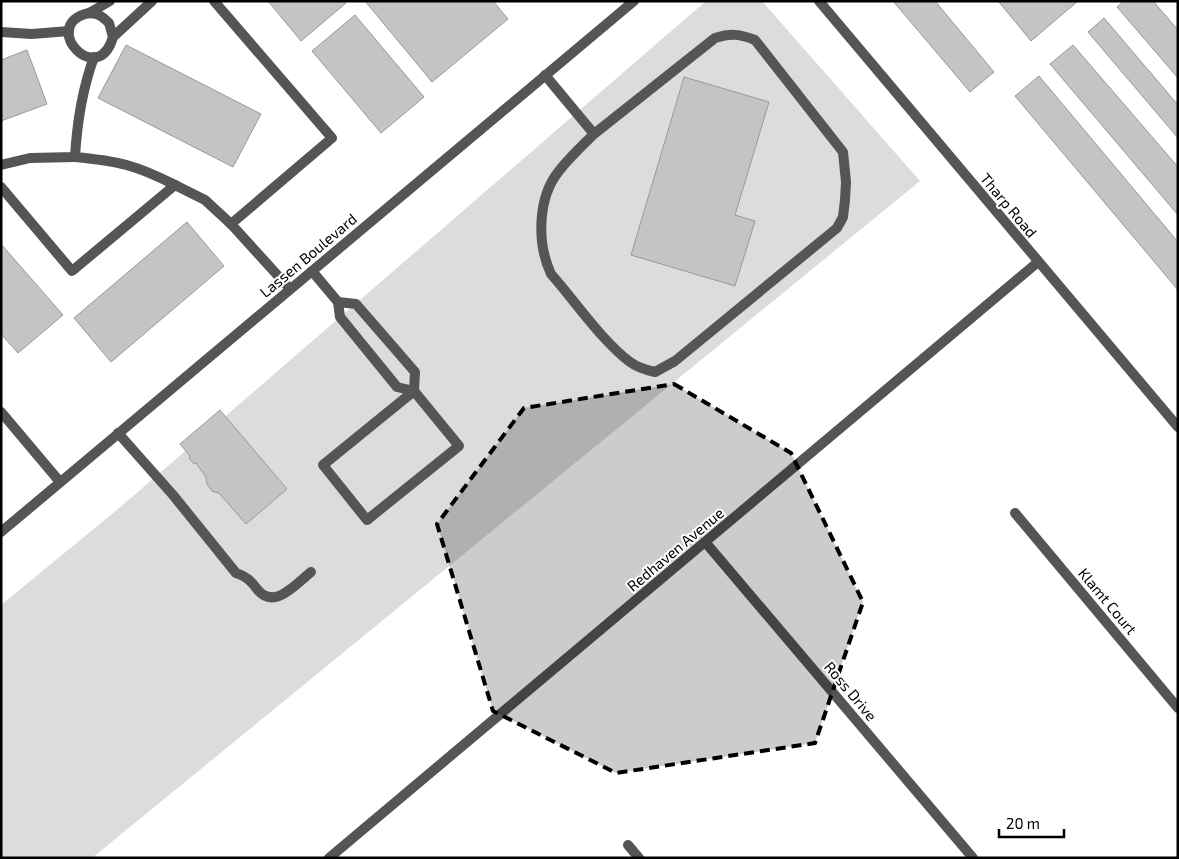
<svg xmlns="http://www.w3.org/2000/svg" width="1179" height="859" font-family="'Exo 2',sans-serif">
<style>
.green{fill:#dcdcdc}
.building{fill:#c4c4c4;stroke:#999}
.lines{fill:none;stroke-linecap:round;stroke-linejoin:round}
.service{stroke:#555;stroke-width:10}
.minor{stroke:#555;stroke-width:10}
.tertiary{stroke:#555;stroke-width:10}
.marked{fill:#000;fill-opacity:0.2;stroke:#000;stroke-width:4;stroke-dasharray:10 6;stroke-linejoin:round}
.labels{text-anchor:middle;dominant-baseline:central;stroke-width:4;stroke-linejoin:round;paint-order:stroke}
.street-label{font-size:15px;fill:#000;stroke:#fff}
</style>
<rect width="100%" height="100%" fill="#fff"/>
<polygon class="green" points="706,1 762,1 920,181 92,858 1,858 1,605 118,509"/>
<g class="building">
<polygon points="268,1 344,1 346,3 301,41"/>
<polygon points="365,1 493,1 508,19 432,82"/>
<polygon points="893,1 935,1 994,72 970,92"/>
<polygon points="998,1 1078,1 1031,41"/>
<polygon points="1124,1 1153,1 1178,30 1178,78 1117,7"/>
<polygon points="355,15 424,97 381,133 312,51"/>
<polygon points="1104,18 1178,105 1178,138 1088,32"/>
<polygon points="126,45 261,114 233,167 98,98"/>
<polygon points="1073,45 1178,167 1178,215 1050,64"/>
<polygon points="27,50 47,104 1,121 1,60"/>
<polygon points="1039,76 1178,242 1178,290 1015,96"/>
<polygon points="684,77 769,102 735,215 755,221 735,286 631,255"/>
<polygon points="187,222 224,266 111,362 74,318"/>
<polygon points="1,244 63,315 18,353 1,334"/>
<polygon points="220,410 287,489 246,524 219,493 212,491 207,484 206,477 196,463 194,464 189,458 190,456 180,444"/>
</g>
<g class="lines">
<g class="service">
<path d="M545,75L594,134C582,146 569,158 559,171C537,198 537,244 551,274C575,301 602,341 630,362C638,368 646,370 655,372L675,361L837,228L843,217L845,200L846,182L843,152L755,40C740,34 731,33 715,38L594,134"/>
<polyline points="312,271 338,302 340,317 397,387 414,391 415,372 356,304 338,302"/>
<polygon points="414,391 459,446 367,520 323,465"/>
<path d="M118,433L173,495L236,573C246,576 251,581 257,589C274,611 296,584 311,572"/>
</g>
<g class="minor">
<polyline points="89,13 110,1"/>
<polyline points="1,32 32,34 69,31"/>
<path d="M113,37L109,23C102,16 95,11 85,14C41,28 98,89 113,37L152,1"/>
<path d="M1,165L30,158L75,157C77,122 82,90 94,57"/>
<polyline points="175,185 205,200 231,224 332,138 214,1"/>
<path d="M1,187L72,271L175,185C136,165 118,161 75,157"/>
<polyline points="231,224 290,289"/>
<polyline points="1,412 60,482"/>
<polyline points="1015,513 1178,708"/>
<polyline points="706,543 973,858"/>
<polyline points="628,845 639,858"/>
<polyline points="329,858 1038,262"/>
</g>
<g class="tertiary">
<polyline points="819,1 1178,427"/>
<polyline points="1,532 634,1"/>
</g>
</g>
<path class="marked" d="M674,384L791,453L863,602L815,743L616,773L493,711L437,524L524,408Z"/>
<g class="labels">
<g class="street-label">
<text transform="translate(1009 205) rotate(50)">Tharp Road</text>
<text transform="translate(308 255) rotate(-40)">Lassen Boulevard</text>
<text transform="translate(675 549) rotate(-40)">Redhaven Avenue</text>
<text transform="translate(1108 601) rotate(50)">Klamt Court</text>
<text transform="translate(851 691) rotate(50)">Ross Drive</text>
</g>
</g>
<rect width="1179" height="859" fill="none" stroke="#000000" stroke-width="5"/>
<path d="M999 829v8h65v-8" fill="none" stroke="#000000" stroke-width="2.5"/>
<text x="1006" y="829" font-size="15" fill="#000000" stroke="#ffffff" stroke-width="4" paint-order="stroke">20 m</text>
</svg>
